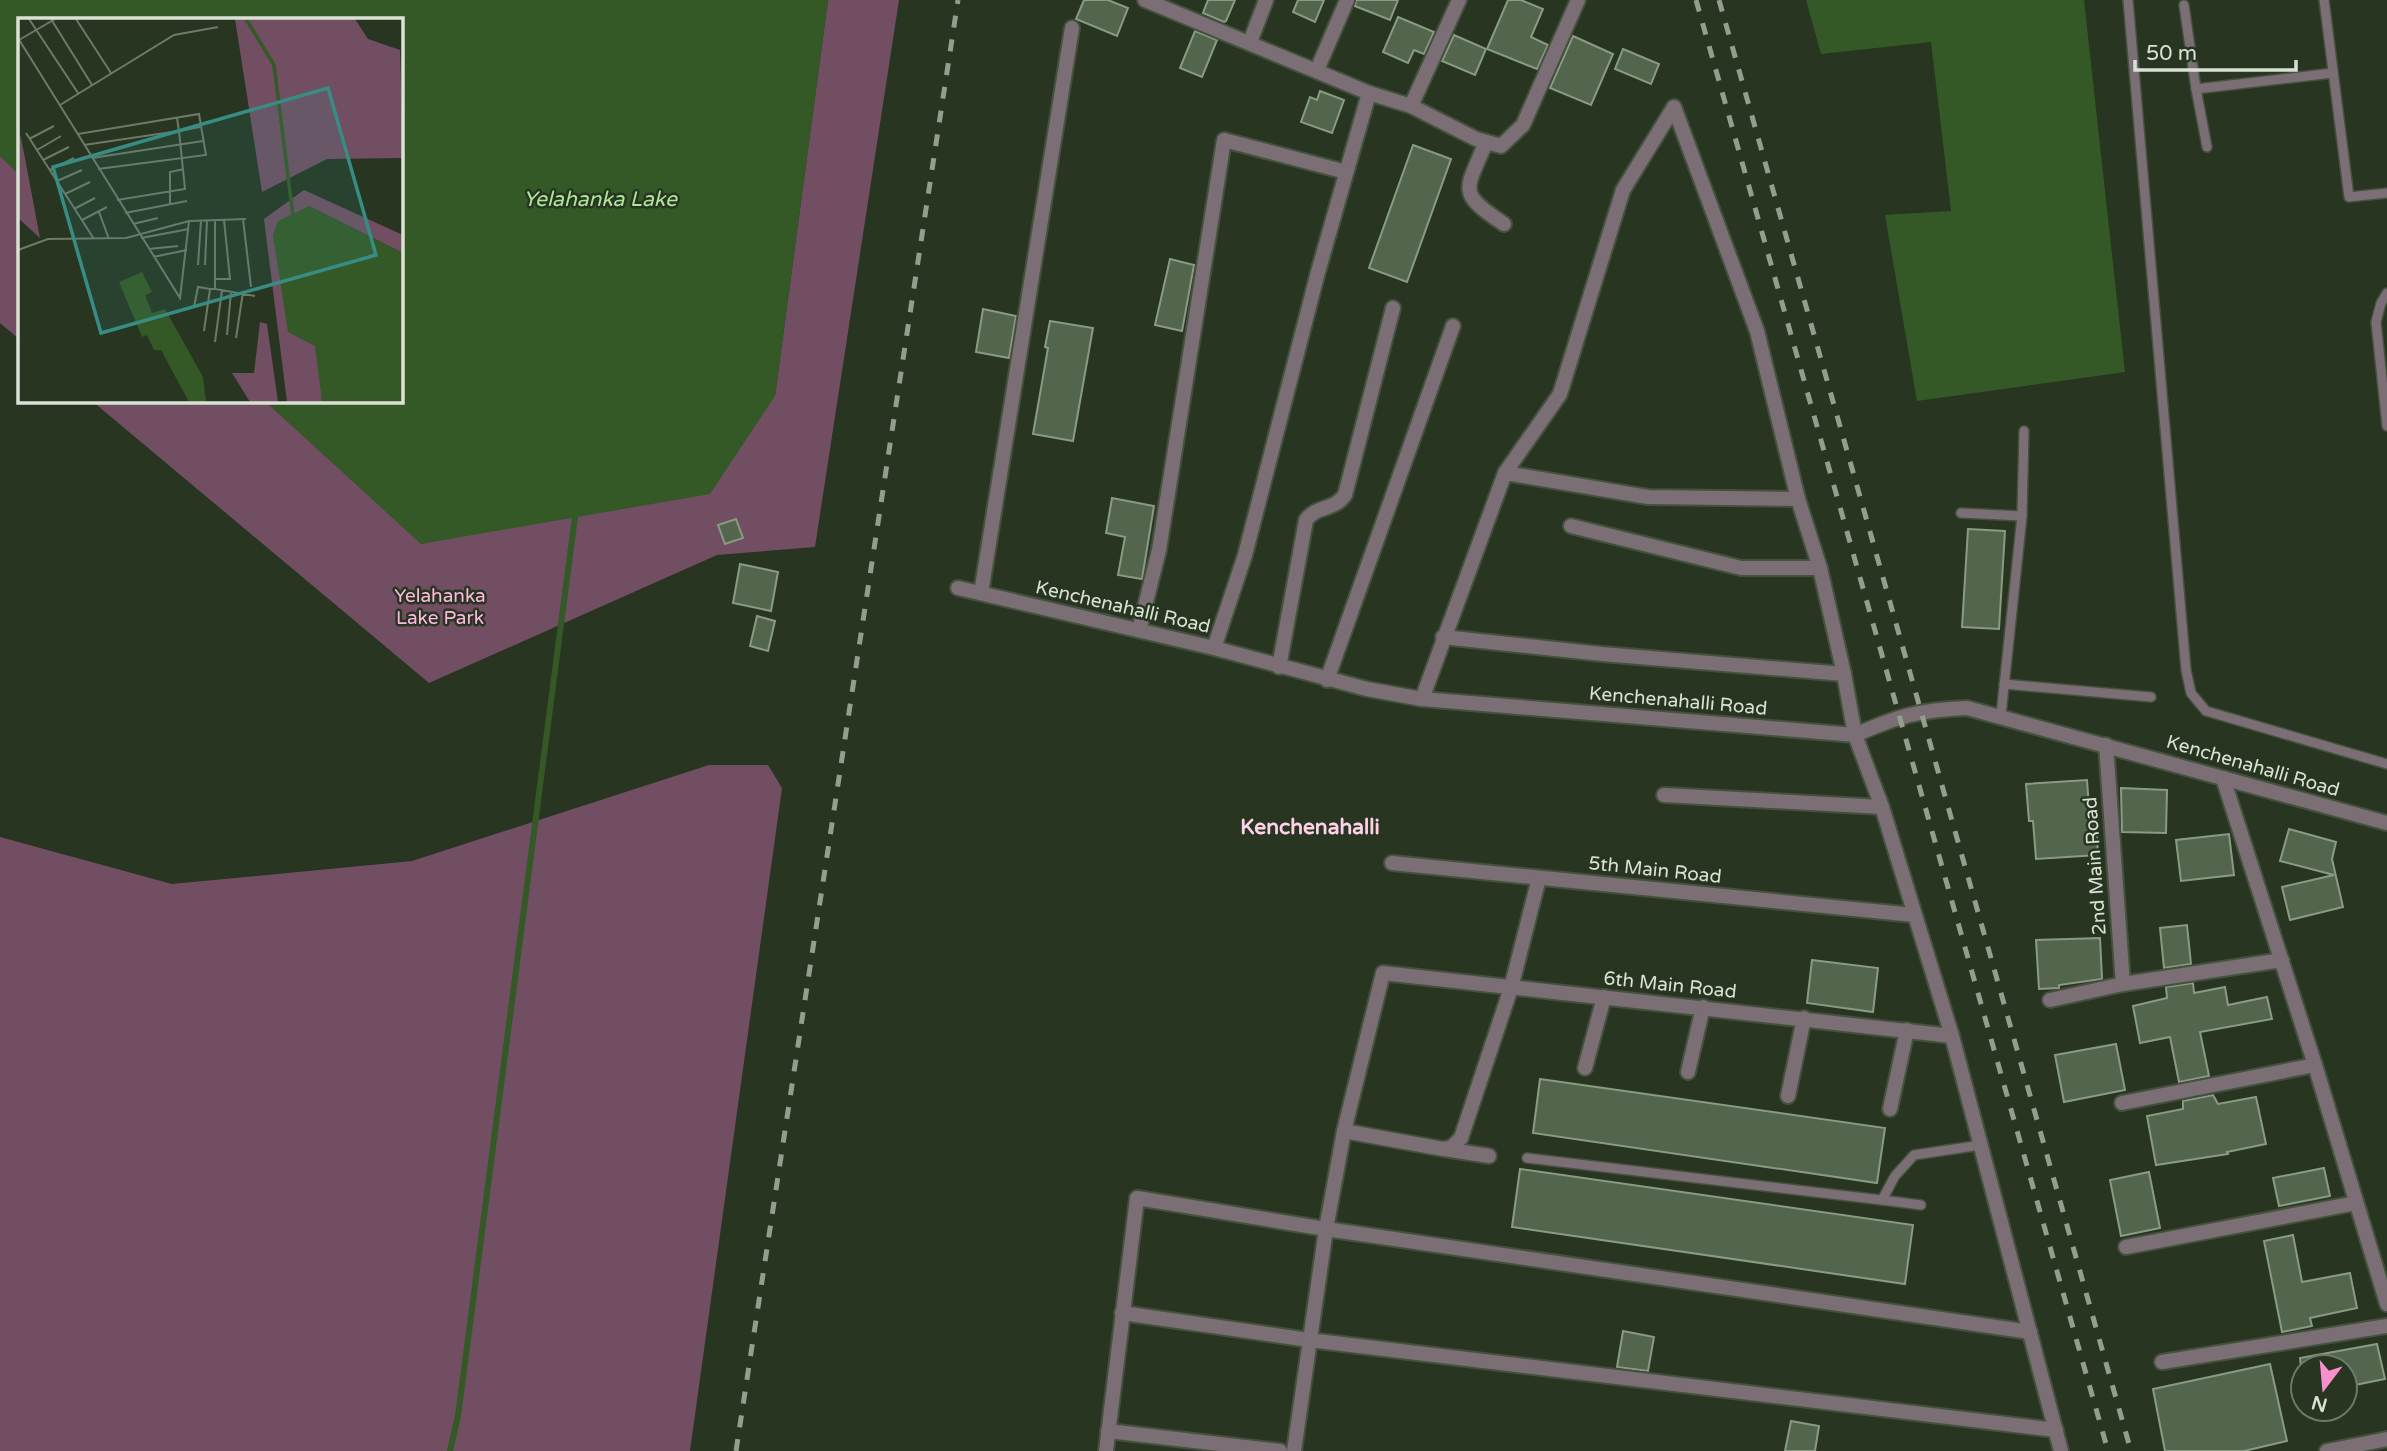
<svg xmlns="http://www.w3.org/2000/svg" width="2387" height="1451" font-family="'Varela Round',sans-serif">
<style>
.green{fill:#714e62}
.water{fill:#345926}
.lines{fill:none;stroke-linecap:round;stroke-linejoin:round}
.stream{stroke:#345926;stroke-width:6}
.building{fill:#54654e;stroke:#899b82;stroke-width:2}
.lane-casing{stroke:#43513e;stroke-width:12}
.street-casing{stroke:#43513e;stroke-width:18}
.lane{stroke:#7b6e75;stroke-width:9}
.street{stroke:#7b6e75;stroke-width:14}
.rail{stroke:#939e8f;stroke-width:5;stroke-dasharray:12 12;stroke-linecap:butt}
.labels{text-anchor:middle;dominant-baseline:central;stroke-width:5;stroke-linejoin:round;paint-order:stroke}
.park-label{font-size:19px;fill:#feb8e0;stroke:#273521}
.street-label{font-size:19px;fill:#d9e2d5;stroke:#273521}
.water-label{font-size:21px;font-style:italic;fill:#ade698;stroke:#273521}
.neighbourhood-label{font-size:21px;font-weight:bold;fill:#fed1e9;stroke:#273521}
.inset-river{fill:none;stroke:#345926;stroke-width:3.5}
.inset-road{fill:none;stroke:#6e7a69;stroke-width:2}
.view{fill:#378c83;fill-opacity:0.15;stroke:#378c83;stroke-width:3.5}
.inset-edge{fill:none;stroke:#d9e2d5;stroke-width:3.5}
</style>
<rect width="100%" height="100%" fill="#273521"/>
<g class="green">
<polygon points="828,0 899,0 815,547 717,555 429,683 92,401 265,401 422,544 775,396"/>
<polygon points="0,156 19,174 19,339 0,323"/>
<polygon points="709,765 768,765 782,788 690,1451 0,1451 0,837 172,884 412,861"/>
</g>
<g class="water">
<polygon points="0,0 828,0 775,396 710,494 421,544 265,401 401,401 401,19 19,19 19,174 0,156"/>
<polygon points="1806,0 2084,0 2125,372 1917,401 1885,215 1951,211 1931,42 1821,54"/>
</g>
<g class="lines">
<polyline class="stream" points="450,1451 458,1416 576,509"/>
</g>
<g class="building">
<polygon points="1084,0 1108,0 1128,8 1117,36 1076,19"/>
<polygon points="1208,0 1235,0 1226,21 1224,22 1203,13"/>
<polygon points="1298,0 1324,0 1315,22 1293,12"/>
<polygon points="1356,0 1398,0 1390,20 1355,6"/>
<polygon points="1508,0 1521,0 1543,9 1531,37 1548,45 1537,69 1487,49"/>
<polygon points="1398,17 1434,32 1424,54 1414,50 1408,63 1383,52"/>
<polygon points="1195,31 1217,40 1202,77 1180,68"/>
<polygon points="1454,35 1486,49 1475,75 1442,61"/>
<polygon points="1573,36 1613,54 1591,105 1550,88"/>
<polygon points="1623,49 1659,64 1651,84 1615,69"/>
<polygon points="1320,91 1344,100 1332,133 1301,122 1310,97 1317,100"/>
<polygon points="1413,145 1451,159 1407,282 1369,268"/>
<polygon points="1170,259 1194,265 1182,331 1155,325"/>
<polygon points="983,309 1016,316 1009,358 976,352"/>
<polygon points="1050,321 1093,328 1073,441 1033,434 1048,348 1045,347"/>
<polygon points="1112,498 1154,506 1142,579 1118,575 1125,537 1106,533"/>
<polygon points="736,519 743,538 725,544 718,525"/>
<polygon points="1968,529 2005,531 1999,629 1962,627"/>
<polygon points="740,564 778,572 771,611 733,603"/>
<polygon points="757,616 775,621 768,651 750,646"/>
<polygon points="2087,780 2090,821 2096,821 2098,855 2036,859 2033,821 2029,821 2026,784"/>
<polygon points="2121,788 2167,790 2166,833 2122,832"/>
<polygon points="2289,829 2336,842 2332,859 2343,907 2290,920 2282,887 2334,875 2280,861"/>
<polygon points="2229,834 2234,875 2181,881 2176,840"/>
<polygon points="2187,925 2191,964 2164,968 2160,928"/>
<polygon points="2100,938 2102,979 2059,985 2059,988 2039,989 2036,940"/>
<polygon points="1812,960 1878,968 1873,1012 1807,1003"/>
<polygon points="2193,983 2194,993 2225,987 2228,1005 2267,997 2272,1019 2200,1032 2209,1076 2179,1082 2170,1037 2140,1043 2133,1006 2167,998 2166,987"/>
<polygon points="2116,1044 2125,1090 2064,1102 2055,1055"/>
<polygon points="1540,1079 1885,1128 1877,1183 1533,1133"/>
<polygon points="2213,1095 2218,1104 2256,1097 2266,1144 2227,1152 2228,1154 2156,1165 2147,1116 2183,1109 2183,1101"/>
<polygon points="2324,1168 2330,1196 2279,1206 2273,1178"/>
<polygon points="1520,1169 1913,1225 1905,1284 1512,1227"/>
<polygon points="2149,1172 2160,1228 2121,1236 2110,1180"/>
<polygon points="2293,1235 2302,1282 2350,1273 2357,1308 2310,1318 2312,1326 2282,1332 2264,1241"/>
<polygon points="1623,1331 1654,1337 1648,1371 1617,1367"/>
<polygon points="2377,1344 2385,1379 2345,1387 2345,1367 2301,1367 2300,1358"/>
<polygon points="2270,1364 2287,1441 2244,1451 2165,1451 2153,1389"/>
<polygon points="1791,1421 1819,1426 1815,1451 1785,1451"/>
</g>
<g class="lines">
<defs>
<g id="lane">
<polyline points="2128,0 2186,670 2191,693 2206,711 2387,764"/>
<polyline points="2324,0 2349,197 2387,193"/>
<polyline points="2184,5 2196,89 2207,147"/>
<polyline points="2196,89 2333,73"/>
<polyline points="2387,293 2381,303 2376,322 2387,426"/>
<polyline points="1961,513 2022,516"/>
<polyline points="2004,684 2151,697"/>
<polyline points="2001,715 2022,516 2024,431"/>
<polyline points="1527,1158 1882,1200 1895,1176 1914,1155 1981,1145"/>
<polyline points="1882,1200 1921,1205"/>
</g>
<g id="street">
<polyline points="1145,0 1369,93 1318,272 1245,555 1214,648"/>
<polyline points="1250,42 1266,0"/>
<polyline points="1317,70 1347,0"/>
<polyline points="1369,93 1411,106 1459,0"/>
<polyline points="1411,106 1476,139 1501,146 1523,125 1578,0"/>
<path d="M1486,142C1466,191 1456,192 1504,224"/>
<polyline points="1505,473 1648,497 1798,499"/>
<polyline points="1571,526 1741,568 1820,568"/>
<path d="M958,588L1214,648L1367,689L1422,699L1855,735C1898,716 1919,710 1967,708L2387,823"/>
<polyline points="981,593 1072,28"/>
<polyline points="1139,630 1159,550 1224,140 1346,172"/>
<polyline points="1443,637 1602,654 1844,674"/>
<path d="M1279,667L1306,520C1318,504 1332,512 1345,495L1393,308"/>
<polyline points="1327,680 1453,326"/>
<polyline points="1422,699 1505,473 1560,394 1623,190 1674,107 1757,331 1798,499 1820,568 1844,674 1855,735 1882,807 1952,1036 2061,1451"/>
<polyline points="2106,745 2123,984"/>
<polyline points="2223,778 2315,1065 2387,1304"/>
<polyline points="1664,795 1882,807"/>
<polyline points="1392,863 1914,915"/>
<polyline points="2050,1000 2123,984 2282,960"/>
<polyline points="1585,1068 1604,997"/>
<polyline points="1688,1072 1703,1007"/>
<polyline points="1788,1096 1804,1018"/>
<polyline points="2122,1103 2315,1065"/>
<polyline points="1890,1109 1907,1030"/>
<polyline points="1344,1131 1443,1149 1452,1147 1461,1138 1511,988 1539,878"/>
<polyline points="1444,1149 1489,1156"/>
<polyline points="2126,1247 2356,1203"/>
<polyline points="1122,1313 1309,1340 2056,1430"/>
<polyline points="2162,1362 2387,1326"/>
<polyline points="1108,1431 1280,1451"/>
<polyline points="1106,1451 1137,1198 1326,1229 2030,1332"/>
<polyline points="1294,1451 1326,1229 1344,1131 1383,973 1952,1036"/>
<polyline points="2327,1451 2387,1439"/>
</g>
</defs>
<use href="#lane" class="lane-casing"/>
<use href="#street" class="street-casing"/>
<use href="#lane" class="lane"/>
<use href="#street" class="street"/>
<g class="rail">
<polyline points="1696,0 2108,1451"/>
<polyline points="1719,0 2131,1451"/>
<polyline points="736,1451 958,0"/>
</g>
</g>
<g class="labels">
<g class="park-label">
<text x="440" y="596">Yelahanka<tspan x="440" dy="22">Lake Park</tspan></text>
</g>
<g class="street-label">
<text transform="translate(1123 607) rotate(13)">Kenchenahalli Road</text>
<text transform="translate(1678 701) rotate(5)">Kenchenahalli Road</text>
<text transform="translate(2253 766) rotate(16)">Kenchenahalli Road</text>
<text transform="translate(2095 866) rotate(-94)">2nd Main Road</text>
<text transform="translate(1655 870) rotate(6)">5th Main Road</text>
<text transform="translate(1670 985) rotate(6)">6th Main Road</text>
</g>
<g class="water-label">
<text x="600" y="199">Yelahanka Lake</text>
</g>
<g class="neighbourhood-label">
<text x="1310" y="827">Kenchenahalli</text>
</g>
</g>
<g transform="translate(18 18)">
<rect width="385" height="385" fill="#273521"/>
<path d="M217,1H337L350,21L382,32L385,140L309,141L244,174ZM2,116L7,140L22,220L0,200ZM286,172L385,217V235L291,188L304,384H269L246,201ZM242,304L249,306L260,384H232L214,355H236Z" fill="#714e62"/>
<path d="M291,188L385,235V384H304L297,328L270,314L255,217L260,203ZM124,254L134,274L127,277L134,295L147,291L185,359L188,384H171L143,332H136L129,317L124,319L101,264Z" fill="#345926"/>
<path class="inset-river" d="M228,1L256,47L275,198"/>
<path class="inset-road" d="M11,1L60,75M33,1L74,67M58,1L93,55M0,20L162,280L171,203M1,22L37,1M42,87L156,17L200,9M8,115L76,221M60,116L181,96L188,137L80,151M11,121L36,108M66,127L161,113L159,100M19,132L43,118M74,140L185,123M25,142L51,129M32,152L56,140M39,163L64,152M47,176L72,164M99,182L167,171L161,113L182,109M152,187V154L166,151M56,191L77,180M81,194L91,221M107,195L169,183M225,201L233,269M64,202L89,189M197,202V271L237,278M115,206L140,200M123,220L171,211M131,231L160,228M0,232L30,221L108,220L171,203L228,201M135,239L169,232M180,247L183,202M187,247L189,202M197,261H212L206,202M176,289L180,269L192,271M186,313L192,271H197M209,317L213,274M218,320L225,274M197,324L204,272"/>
<path class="view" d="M310,70L358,237L83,315L35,149Z"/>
<rect width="385" height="385" class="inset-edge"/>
</g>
<g transform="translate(2324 1388) rotate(196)"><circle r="33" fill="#273521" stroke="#6e7a69" stroke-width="2"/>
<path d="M0-5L12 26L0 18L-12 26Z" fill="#f790cd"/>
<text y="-10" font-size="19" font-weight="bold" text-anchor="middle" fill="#d9e2d5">N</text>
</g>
<path d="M2135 60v10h161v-10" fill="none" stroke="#d9e2d5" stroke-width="3.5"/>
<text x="2146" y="60" font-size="21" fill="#d9e2d5" stroke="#273521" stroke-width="5" paint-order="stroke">50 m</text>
</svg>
